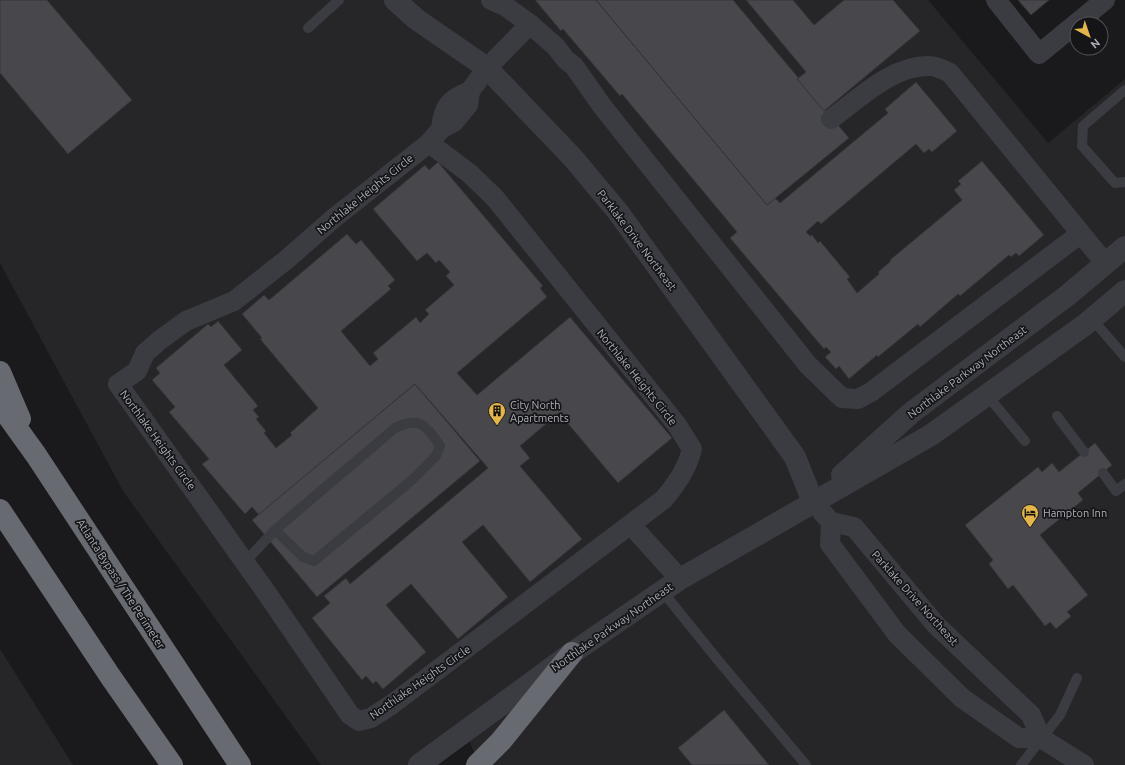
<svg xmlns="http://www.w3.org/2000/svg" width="1125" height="765" font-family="Ubuntu,sans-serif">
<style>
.built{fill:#262629}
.building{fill:#47474c;stroke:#343438}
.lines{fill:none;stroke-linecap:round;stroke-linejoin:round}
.service{stroke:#3b3c41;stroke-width:10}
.minor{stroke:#3b3c41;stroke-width:20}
.tertiary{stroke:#3b3c41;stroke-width:22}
.motorway{stroke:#686a71;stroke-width:22}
.labels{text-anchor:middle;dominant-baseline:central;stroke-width:3.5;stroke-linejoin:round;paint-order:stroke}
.street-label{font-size:11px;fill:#aeb1ba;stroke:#151517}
.poi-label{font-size:11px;fill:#aeb1ba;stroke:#151517;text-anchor:start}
</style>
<rect width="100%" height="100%" fill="#1a1a1c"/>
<g class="built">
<polygon points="0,0 928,0 1048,143 1125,79 1125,765 479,765 465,730 415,765 321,765 123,491 0,263"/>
<polygon points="0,649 73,765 0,765"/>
</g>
<g class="building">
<polygon points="0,0 47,0 132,100 68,154 0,73"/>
<polygon points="535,0 596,0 767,205 775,198 780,203 888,113 885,109 916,82 957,131 932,152 929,149 924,153 916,144 821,224 818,221 806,232 810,236 812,235 818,243 820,241 850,277 847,279 857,293 879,274 878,272 891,261 890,260 962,200 954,190 961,184 958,181 982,161 1044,235 1019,256 1016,253 1011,257 1009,255 960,296 958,294 920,327 918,324 878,357 877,355 849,379 839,366 836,369 825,357 831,352 826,347 824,349 730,238 737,232 622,94 620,96 563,29 561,31"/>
<polygon points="596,0 733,0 849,138 767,205"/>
<polygon points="746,0 793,0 814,25 844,0 893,0 920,31 824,111 797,79 806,72"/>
<polygon points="1018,0 1049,0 1031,15"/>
<polygon points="438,162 543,286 540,288 547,297 457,373 477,395 570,317 672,438 618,483 559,413 520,446 530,458 520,466 582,539 530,582 483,525 462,542 508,597 458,639 411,584 386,605 426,652 383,689 376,681 373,684 366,676 362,680 312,618 330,603 324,596 346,578 350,584 488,468 415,384 259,515 252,507 245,514 202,464 209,459 169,412 175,407 152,380 160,373 156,368 208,324 211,327 218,321 242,350 224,365 258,406 253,410 259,417 256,419 266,431 264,433 276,448 292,435 290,433 318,408 260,339 262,338 242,314 264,295 269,300 347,234 356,244 361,240 395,280 388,286 391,289 341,331 370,366 378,359 373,353 416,317 420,323 429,314 425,310 454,285 446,276 450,272 439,260 436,263 427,253 417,261 373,209 425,165 429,170"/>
<polygon points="415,384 480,461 317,597 252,520"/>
<polygon points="1095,443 1112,465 1078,493 1083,500 1040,535 1088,595 1067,612 1071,616 1056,629 1050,622 1045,626 1013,585 1008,589 989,564 993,560 965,525 1038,467 1042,472 1052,463 1059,472"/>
<polygon points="724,710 769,765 692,765 678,748"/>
</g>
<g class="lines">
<g class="service">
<polyline points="308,28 339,0"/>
<polyline points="1125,90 1083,126 1082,146 1115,183 1125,182"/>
<polyline points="1092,319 1125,357"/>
<polyline points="987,395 1025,441"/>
<polyline points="1057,416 1084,452"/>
<polyline points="1103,473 1116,491 1125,484"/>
<path d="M245,562L275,530L395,428C418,416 427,425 440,446L436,456L412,480L314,561L303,557L275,530"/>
<polyline points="663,592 717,659 806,765"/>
<polyline points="1021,765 1060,715 1077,678"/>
</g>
<g class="minor">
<polyline points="491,0 505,6 530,24 556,47 566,60 574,66 602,106 808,365 842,398 858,399 871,392 1080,234"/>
<polyline points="996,0 1039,54 1105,0"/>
<path d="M831,119C860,98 892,65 930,66C936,66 944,70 950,73L1105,263"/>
<path d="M441,129C443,107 449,99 470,91"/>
<path d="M429,143L469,173L495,198L677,425L692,449C687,469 677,483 664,499L391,705L371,718L359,721L350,715L266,592L118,384L137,371L145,353L160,340L186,321L234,301L286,260L334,218L429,143L441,129L454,122L468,105L470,91L487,68L530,24"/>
<polyline points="822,512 831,522 854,527 936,625 1031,715 1041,738"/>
<polyline points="831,522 830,544 897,634 962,698 1019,738 1041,738 1084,765"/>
<polyline points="631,525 680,579"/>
</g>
<g class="tertiary">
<polyline points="395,0 416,19 487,68 573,158 618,212 795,457 813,502"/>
<polyline points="842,475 911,413 1068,295 1125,247"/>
<polyline points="419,765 572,653 680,579 931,435 1086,324 1125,291"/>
</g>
<g class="motorway">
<polyline points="0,372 20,419"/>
<polyline points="0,405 36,455 240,765"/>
<polyline points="0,510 110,676 172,765"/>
<polyline points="477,765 501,741 572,653"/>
</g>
</g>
<defs>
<symbol id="building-pin" viewBox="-11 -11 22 30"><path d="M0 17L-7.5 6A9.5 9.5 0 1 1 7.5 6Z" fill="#e3b54b" stroke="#151517"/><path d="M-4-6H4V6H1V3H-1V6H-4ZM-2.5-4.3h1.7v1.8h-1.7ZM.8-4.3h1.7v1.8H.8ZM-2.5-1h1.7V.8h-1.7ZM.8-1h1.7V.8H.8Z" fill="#111"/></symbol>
<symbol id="hotel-pin" viewBox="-11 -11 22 30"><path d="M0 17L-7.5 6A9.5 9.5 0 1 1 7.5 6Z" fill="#e3b54b" stroke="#151517"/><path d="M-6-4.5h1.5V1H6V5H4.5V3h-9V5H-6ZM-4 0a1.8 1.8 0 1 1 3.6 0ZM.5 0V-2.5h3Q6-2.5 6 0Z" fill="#111"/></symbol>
</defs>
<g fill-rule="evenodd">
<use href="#building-pin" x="487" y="401" width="20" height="27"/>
<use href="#hotel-pin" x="1020" y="503" width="20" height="27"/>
</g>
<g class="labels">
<g class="street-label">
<text transform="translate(365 194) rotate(-39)">Northlake Heights Circle</text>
<text transform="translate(637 240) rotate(53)">Parklake Drive Northeast</text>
<text transform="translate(967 372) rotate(-37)">Northlake Parkway Northeast</text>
<text transform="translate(637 377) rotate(51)">Northlake Heights Circle</text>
<text transform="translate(158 440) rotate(54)">Northlake Heights Circle</text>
<text transform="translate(121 584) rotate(57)">Atlanta Bypass / The Perimeter</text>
<text transform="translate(915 598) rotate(48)">Parklake Drive Northeast</text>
<text transform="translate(612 627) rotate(-35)">Northlake Parkway Northeast</text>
<text transform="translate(420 682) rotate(-35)">Northlake Heights Circle</text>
</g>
<g class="poi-label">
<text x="510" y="405">City North<tspan x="510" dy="13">Apartments</tspan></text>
<text x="1043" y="513">Hampton Inn</text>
</g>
</g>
<g transform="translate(1089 36) rotate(140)"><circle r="19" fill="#151517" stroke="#525358"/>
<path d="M0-3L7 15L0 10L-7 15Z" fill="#e3b54b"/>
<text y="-6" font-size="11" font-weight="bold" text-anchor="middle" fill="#aeb1ba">N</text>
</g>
</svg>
